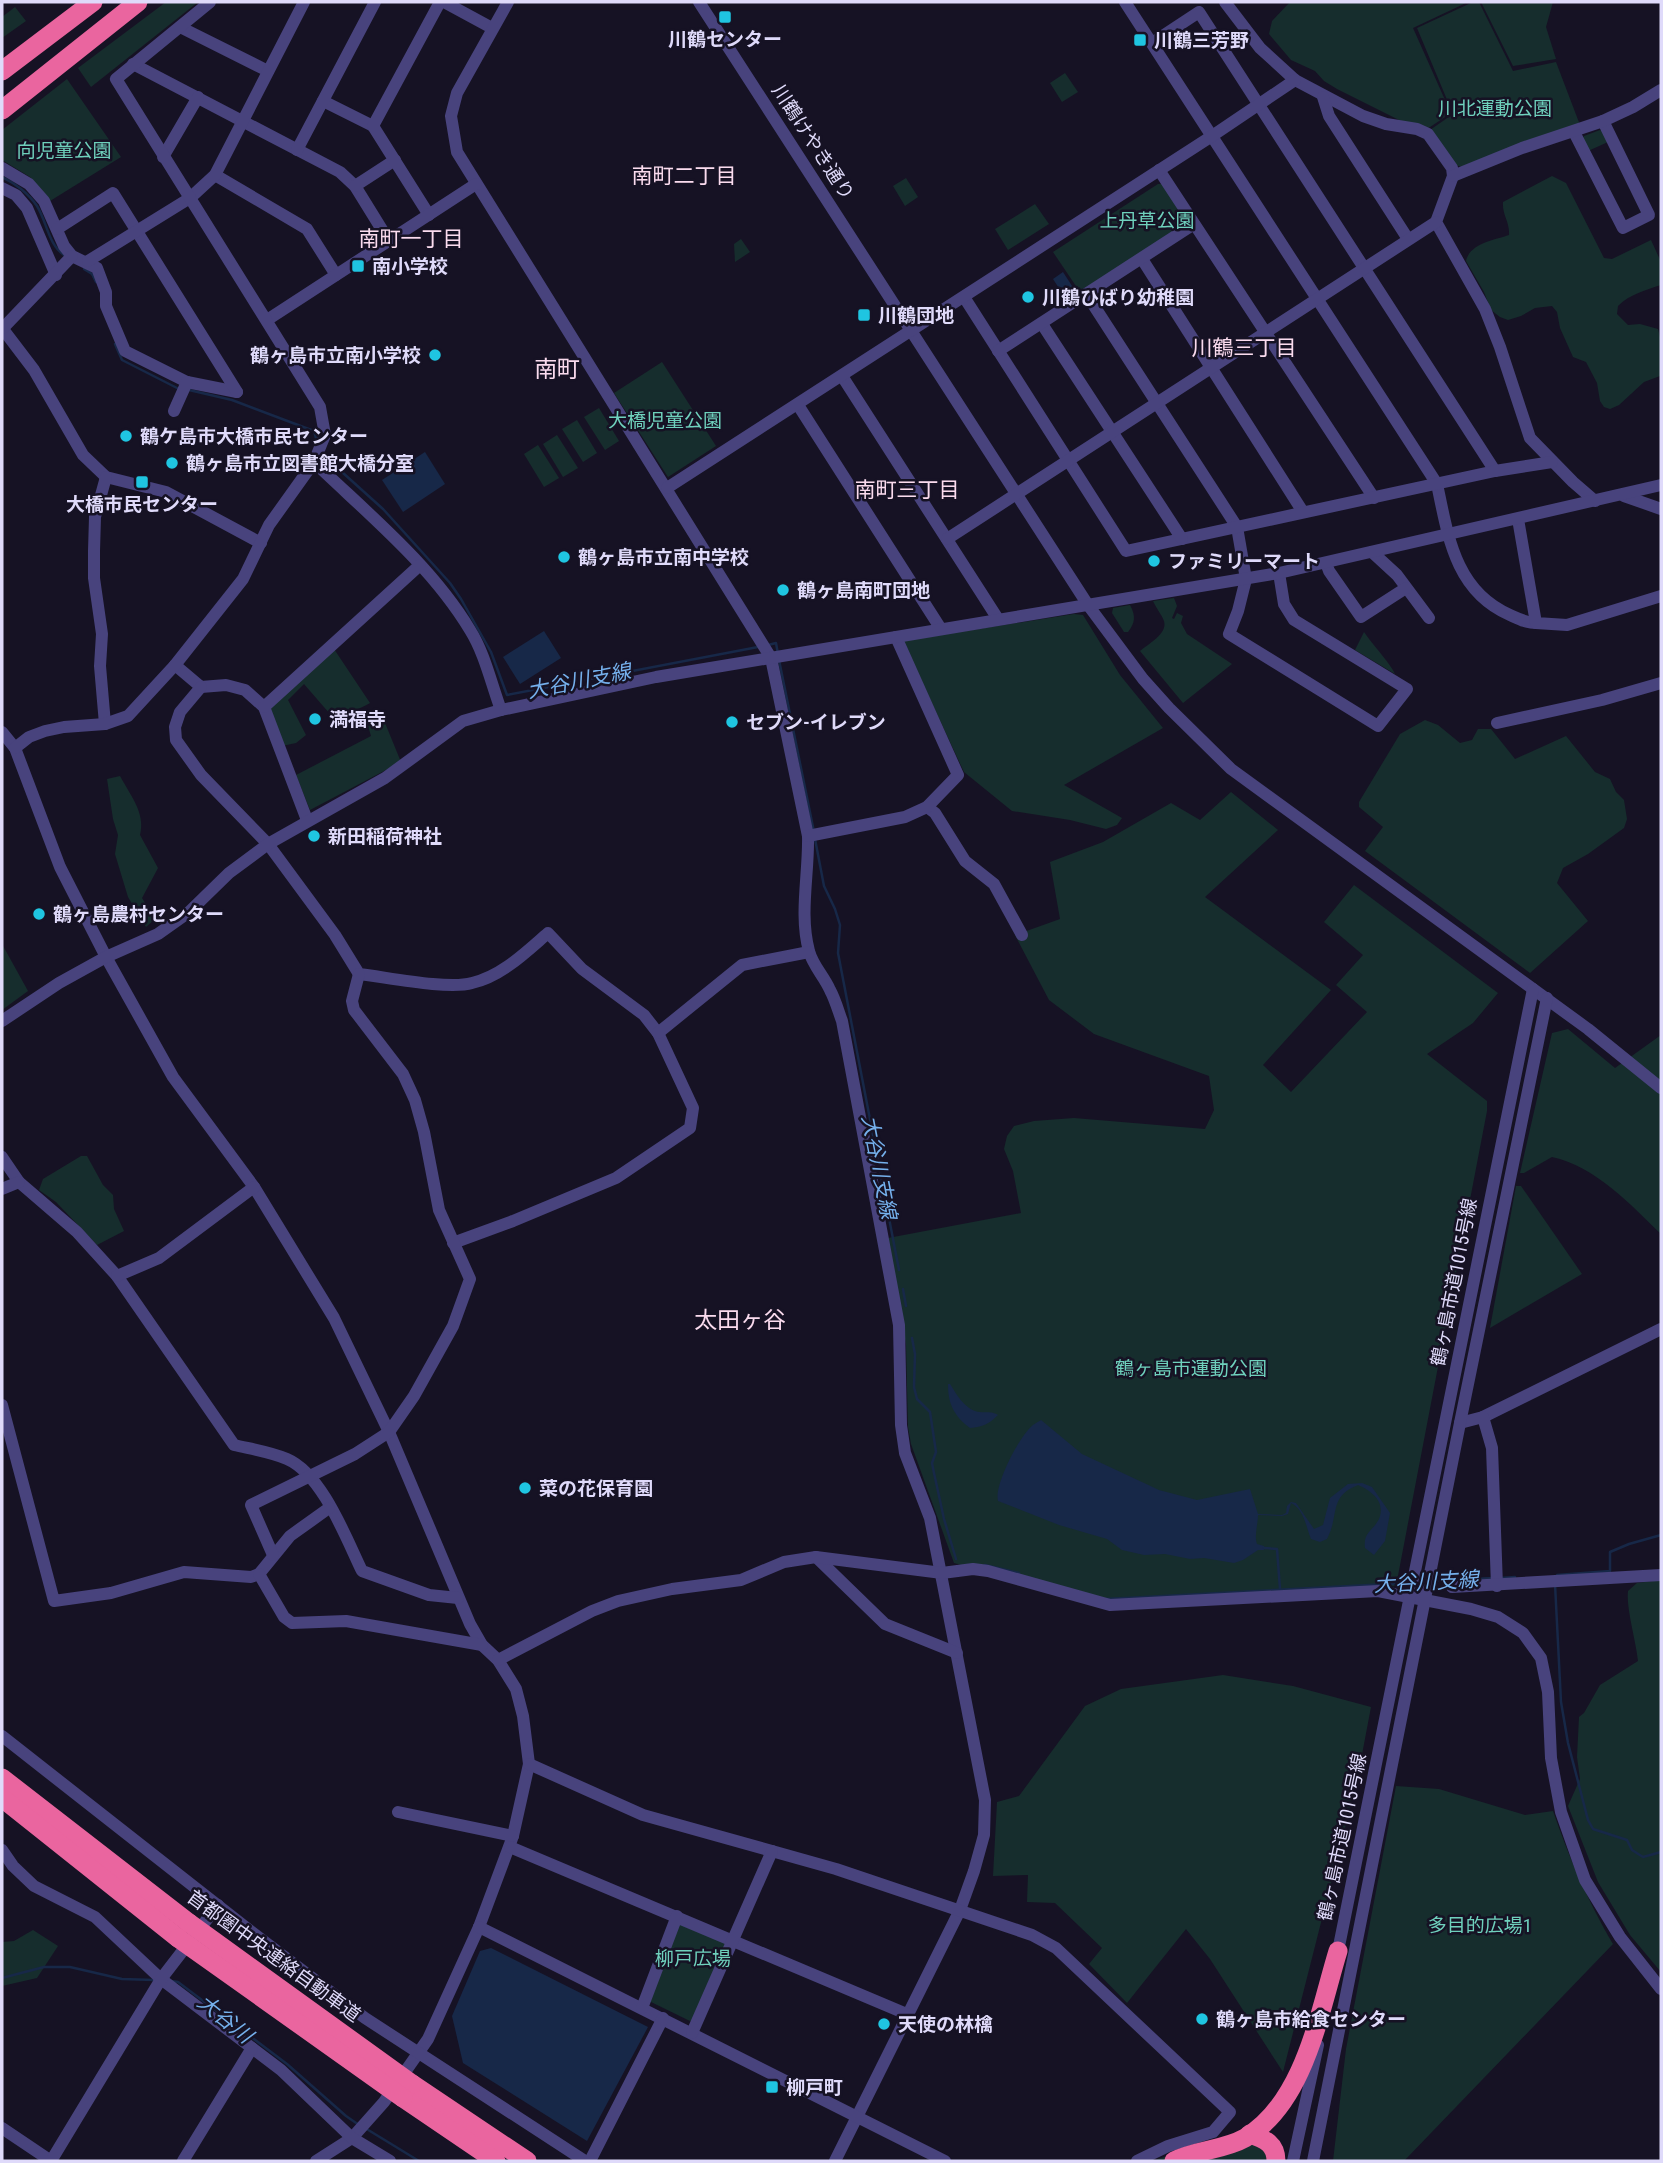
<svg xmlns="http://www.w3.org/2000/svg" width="1663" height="2163" font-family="'Roboto Condensed','Noto Sans JP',sans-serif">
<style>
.green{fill:#162d2d}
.water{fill:#172848}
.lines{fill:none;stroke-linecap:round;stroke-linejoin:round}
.stream{stroke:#172848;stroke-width:2.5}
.minor{stroke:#48437d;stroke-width:12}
.highway{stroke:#ea659f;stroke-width:19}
.highway-bridge{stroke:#ea659f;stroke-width:19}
.poi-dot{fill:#1fc5e1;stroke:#161224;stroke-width:2.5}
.labels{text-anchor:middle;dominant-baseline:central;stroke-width:5;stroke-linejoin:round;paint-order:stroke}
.poi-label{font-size:19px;font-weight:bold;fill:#dfdafa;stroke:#161224;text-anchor:start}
.park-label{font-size:19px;fill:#6fd1bd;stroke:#161224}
.street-label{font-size:19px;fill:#dfdafa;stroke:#161224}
.neighbourhood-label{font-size:21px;fill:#fadbee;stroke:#161224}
.water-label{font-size:21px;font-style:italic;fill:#75b0ec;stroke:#161224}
.quarter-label{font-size:23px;fill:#fadbee;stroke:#161224}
</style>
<rect width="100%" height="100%" fill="#161224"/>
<g class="green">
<polygon points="166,2 198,2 91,87 78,68"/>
<polygon points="1290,2 1468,2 1413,28 1449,109 1448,115 1427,129 1403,122 1337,89 1324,81 1315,71 1291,60 1269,34 1272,21"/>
<polygon points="1473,2 1479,2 1513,71 1556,62 1580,125 1462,167 1455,165 1430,130 1453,114 1417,28"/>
<polygon points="1481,2 1553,2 1546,27 1556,59 1513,66"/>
<polygon points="15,7 26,21 2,38 2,17"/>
<polygon points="1065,73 1078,92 1062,102 1050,83"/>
<polygon points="67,79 121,157 50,201 30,177 2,160 2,130"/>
<polygon points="1600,130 1604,132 1608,142 1588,151 1582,140 1584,136"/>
<path d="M1552,176L1566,183L1604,258L1612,259L1651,240L1661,262V285C1646,290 1630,294 1618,306L1617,314L1628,325L1640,324L1658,329L1661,341V372L1660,376L1644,382L1619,405L1610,409L1604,407L1600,401L1597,383L1586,362L1573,357L1560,328L1557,312L1552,306L1535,308L1521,316L1508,320L1500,317L1491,310L1484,292L1466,261C1470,243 1495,240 1509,235C1510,222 1502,215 1503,202Z"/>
<polygon points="906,178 918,197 905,206 893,186"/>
<polygon points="1158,184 1163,184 1187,223 1080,292 1053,252"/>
<polygon points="1035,204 1049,224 1008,250 995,229"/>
<polygon points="741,239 750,252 735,262 734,244"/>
<polygon points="662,362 716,446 668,477 614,393"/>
<polygon points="599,408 619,441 605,450 584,417"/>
<polygon points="577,420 597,453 583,462 562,429"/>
<polygon points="557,435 578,468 563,477 543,444"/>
<polygon points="538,445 559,478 544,487 524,454"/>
<path d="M1174,598L1177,606L1172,618L1174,619L1177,613L1183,616L1181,623L1187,634L1232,664L1183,703L1140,651C1148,644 1168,634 1164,621C1162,615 1156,608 1153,601Z"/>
<path d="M1130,605C1136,616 1135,623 1128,632H1124L1112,613L1113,608Z"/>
<polygon points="1074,614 1083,615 1120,675 1163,728 1064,785 1122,818 1117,825 1106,829 1070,820 1012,811 964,772 903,641"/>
<path d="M1364,632C1372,644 1391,664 1395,674L1355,650Z"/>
<path d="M334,649L370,703C358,710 343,716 330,714L304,684L288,700L306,735L296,743L282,746L267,707Z"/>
<polygon points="383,718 401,762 310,810 296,775 371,736 368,726"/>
<polygon points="1425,720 1438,725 1460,743 1472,740 1478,729 1491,729 1515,759 1566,736 1595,772 1610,779 1616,792 1624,800 1627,819 1624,828 1588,854 1563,868 1557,883 1588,921 1530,973 1365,851 1383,827 1359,807 1359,802 1400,734"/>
<path d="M120,776C130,795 146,813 140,835L158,868L142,898L155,919L146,927L128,897L115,854L118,835L113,819L107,779Z"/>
<polygon points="1231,792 1278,830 1205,897 1331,990 1263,1065 1291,1092 1367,1012 1336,985 1363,955 1324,922 1354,885 1498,993 1473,1023 1427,1054 1487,1101 1487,1111 1396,1586 1099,1603 954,1563 911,1444 908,1427 906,1345 888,1238 1021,1213 1013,1171 1004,1149 1007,1136 1014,1126 1034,1121 1074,1118 1205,1129 1214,1110 1209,1076 1094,1034 1049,1000 1015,935 1060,919 1050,862 1103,842 1171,803 1200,820"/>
<polygon points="2,944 28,991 2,1010"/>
<path d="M1568,1029L1615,1068L1661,1035V1234C1631,1205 1595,1166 1552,1157L1524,1173H1520L1552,1033Z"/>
<polygon points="81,1156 87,1156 103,1185 113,1195 114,1209 124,1231 97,1245 56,1202 39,1190 43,1179"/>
<polygon points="1516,1186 1521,1186 1582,1274 1490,1328"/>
<path d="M1661,1580V1972L1630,1935L1598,1882L1568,1806L1580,1779L1577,1757L1579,1717L1584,1713L1600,1685L1638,1661C1636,1641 1626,1608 1628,1591L1637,1583Z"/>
<polygon points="1223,1675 1293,1686 1371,1707 1357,1781 1283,2072 1210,1959 1186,1929 1127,2003 1089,1964 1102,1948 1055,1903 1027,1902 1028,1875 993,1876 997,1802 1019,1796 1085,1706 1121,1689"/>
<path d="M1396,1786L1439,1789L1525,1815L1553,1811C1570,1860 1587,1899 1613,1944L1404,2161H1333L1346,2049Z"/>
<polygon points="680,1923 726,1943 692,2022 649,2001"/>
<polygon points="33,1930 58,1946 37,1978 2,1986 2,1942 14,1941"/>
<polygon points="1241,2132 1276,2161 1155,2161 1158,2159"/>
</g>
<g class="water">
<polygon points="1063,272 1074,289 1064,296 1053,279"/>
<polygon points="425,452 445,484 403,512 382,480"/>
<polygon points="544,631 561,658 520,684 503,657"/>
<path d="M948,1384H950C957,1395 966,1411 980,1412C988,1413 991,1411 998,1415C989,1424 983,1427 970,1428C954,1416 948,1404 948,1384Z"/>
<path d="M1041,1420L1082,1454L1159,1490L1197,1500L1250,1489L1258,1514L1282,1515L1286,1513L1287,1506L1291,1502L1296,1503L1314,1529L1323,1525L1330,1498L1348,1484L1362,1483L1372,1487L1390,1513L1385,1541L1374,1555L1365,1548C1363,1532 1373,1531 1379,1519C1386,1502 1372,1491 1358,1485C1328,1497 1340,1514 1327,1539L1320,1542L1311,1539C1306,1527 1304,1509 1291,1503L1288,1514L1282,1516L1258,1515C1258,1524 1254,1536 1257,1544L1264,1546V1550H1258L1243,1560L1234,1563L1204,1558L1190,1559L1165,1554L1144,1555L1122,1550L1107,1539L1059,1525L998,1501C994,1485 1019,1437 1032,1426C1032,1425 1040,1421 1041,1420Z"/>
<polygon points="491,1948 648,2027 587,2141 463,2063 452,2016 480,1951"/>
</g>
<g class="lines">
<g class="stream">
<path d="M2,177C15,183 29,194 37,206C47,222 48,244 64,255"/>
<polyline points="84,269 92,274 96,282"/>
<polyline points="115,344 122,360 179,389"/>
<polyline points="189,390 232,400 314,431 317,442"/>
<polyline points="322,454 383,509 450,583 461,599 491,652 507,695 758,647"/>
<polyline points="768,645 776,643 778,654"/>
<polyline points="779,660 814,832"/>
<polyline points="815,839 824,886 835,909 840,925 838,953 899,1270"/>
<polyline points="903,1289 906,1306"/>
<polyline points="912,1338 915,1354 914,1387 917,1399 930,1412 936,1452 932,1463 934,1473 944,1519 956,1559"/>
<polyline points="1264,1548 1277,1549 1280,1589"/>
<polyline points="985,1565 1019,1573"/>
<polyline points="1557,1575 1610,1571 1610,1552 1629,1544 1661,1535"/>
<polyline points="1501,1578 1515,1577"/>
<polyline points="1434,1581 1494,1578"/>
<polyline points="1555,1584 1561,1702 1568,1743 1588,1820 1593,1829 1627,1840 1632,1850 1643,1857 1661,1852"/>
<polyline points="1106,1599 1407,1583"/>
<polyline points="2,1978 44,1967 70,1967 122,1979 154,1980"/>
<polyline points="171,1981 178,1982 287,2064 346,2116 359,2125"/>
<polyline points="365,2128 419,2161"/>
</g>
<g class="minor">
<polyline points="444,2 492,28"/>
<path d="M508,2L457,93L451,116L457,152L771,658L808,836C809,874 799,914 809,951C813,966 824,976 830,990C835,999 838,1010 842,1021L899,1325L901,1425L905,1453L930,1518L985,1800L984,1835L974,1871L960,1910L835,2161"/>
<polyline points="699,2 1088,605 1143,679 1169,708 1231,769 1588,1029 1661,1088"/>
<path d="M1125,2L1437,484C1448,536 1455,591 1510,615C1519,619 1526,623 1536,623"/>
<polyline points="1225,2 1260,48 1295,80 1363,116 1386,124 1417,129 1428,134 1452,168 1453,176 1436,222 1485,309 1500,347 1530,438 1573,482 1595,501"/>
<polyline points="180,27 268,71"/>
<polyline points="1152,43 1199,12 1495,471"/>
<polyline points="133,64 340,172 355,186 389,241"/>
<polyline points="1323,97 1329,116 1408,239"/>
<polyline points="323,101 373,126"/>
<polyline points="1574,132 1623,228 1649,215 1603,121"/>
<polyline points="297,150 375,2"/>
<polyline points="163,157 198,97"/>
<polyline points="2,168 29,184 44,201 64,246 72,256 97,268 106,292 106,306 125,351 187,382 237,392"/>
<polyline points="1159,170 1374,498"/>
<polyline points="215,175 307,229 336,275"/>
<polyline points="1453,176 1522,148 1603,121 1633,107 1661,90"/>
<polyline points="355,186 395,160"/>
<polyline points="2,188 16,195 27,208 56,275"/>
<polyline points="429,215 373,126 440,2"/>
<polyline points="57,229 113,193 237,392"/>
<polyline points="1142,259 1303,512"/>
<polyline points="88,261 190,198 215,175 304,2"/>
<polyline points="1087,295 1237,527 1246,579 1238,611 1229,634 1378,726 1407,689 1294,620 1284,604 1279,573"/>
<polyline points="964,297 1126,551 1495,471 1552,462"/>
<polyline points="267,320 476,184"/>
<polyline points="1042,324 1182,539"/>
<polyline points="2,328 34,370 83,455 106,477 166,492 261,543"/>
<polyline points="3,328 72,256"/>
<polyline points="998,351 1194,224"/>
<polyline points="842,376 998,619"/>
<polyline points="798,405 941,629"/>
<polyline points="174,411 187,382"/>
<path d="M314,462C368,514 431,565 470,630C485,654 491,683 501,710"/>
<polyline points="667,488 1212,136 1295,80"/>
<polyline points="1624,496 1661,509"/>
<polyline points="1518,519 1536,623 1567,625 1661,596"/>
<polyline points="947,539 1436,222"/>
<polyline points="1372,552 1397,575 1429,618"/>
<polyline points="1326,563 1329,571 1361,617 1406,588"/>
<polyline points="175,665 201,687 226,685 245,690 264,707 307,820"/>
<path d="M201,687L180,712L175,727L176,740L201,775L268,844L335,935L359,974C386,977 448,990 472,983C502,976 526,952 548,933L582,969L644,1015L658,1033L693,1108L690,1128L616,1178L513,1221L453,1243"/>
<polyline points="264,707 420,565"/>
<polyline points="1497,723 1602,700 1661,683"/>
<polyline points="105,724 100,666 102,634 94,578 94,551 95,517 106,477"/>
<polyline points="2,732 15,748 60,867 106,957 173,1077 254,1187 334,1318 389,1432 470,1624 482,1645 498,1660 516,1689 523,1716 529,1764 513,1836 479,1927 428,2039 384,2102 352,2138 316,2161"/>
<polyline points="15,748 29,737 45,731 64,727 105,724 128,716 175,665 243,579 269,525 314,462 325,435 320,407 116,79 210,2"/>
<polyline points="927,807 935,813 965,861 994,884 1022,935"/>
<polyline points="808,836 905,817 927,807 958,775 896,637"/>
<polyline points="2,1021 59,983 106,957 158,934 189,912 229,873 268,844 385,778 463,721 501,710 656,677 1279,573 1661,485"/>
<polyline points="658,1033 742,965 809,952"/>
<path d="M2,1157L19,1182L77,1232L117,1276L234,1445C251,1449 271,1452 287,1459C322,1474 346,1538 362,1571L429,1595L458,1598"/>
<polyline points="2,1189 19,1182"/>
<polyline points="117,1276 159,1258 254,1187"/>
<polyline points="2,1405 54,1601 111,1593 184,1572 251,1577 259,1574 290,1536 329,1508"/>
<polyline points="1483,1417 1661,1329"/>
<polyline points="1460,1423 1483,1417 1492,1448 1497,1586"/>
<polyline points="273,1555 251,1505 355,1454 389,1432 414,1396 453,1326 470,1279 439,1210 424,1132 415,1100 403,1074 354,1010 352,1001 359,974"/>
<polyline points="816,1557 885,1624 957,1653"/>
<polyline points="259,1574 284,1617 292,1623 346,1621 482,1645"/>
<polyline points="1452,1587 1661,1575"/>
<polyline points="498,1660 592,1611 618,1601 672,1589 741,1580 784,1562 816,1557 942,1573 973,1569 988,1571 1110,1605 1378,1591 1471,1609 1498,1617 1523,1633 1541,1658 1548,1692 1551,1758 1561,1812 1585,1880 1620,1937 1661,1989"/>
<polyline points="2,1736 253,1933 365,2018 585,2161"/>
<polyline points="529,1764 643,1815 836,1869 1032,1935 1056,1948 1230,2112 1213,2132 1168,2146 1137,2161"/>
<polyline points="398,1812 513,1836"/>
<polyline points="510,1847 909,2015"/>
<polyline points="2,1850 13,1866 34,1886 95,1917 161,1979 281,2070 352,2138 390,2161"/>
<polyline points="479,1927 945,2161"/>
<polyline points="1337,1956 1533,989"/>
<polyline points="642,2008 677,1916"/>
<polyline points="692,2033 772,1851"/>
<polyline points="2,2128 51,2161"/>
<polyline points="51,2161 161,1979 218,1905"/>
<polyline points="183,2161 252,2048"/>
<polyline points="590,2161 663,2018"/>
<polyline points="1293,2161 1318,2045"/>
<polyline points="1313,2161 1460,1423 1547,998"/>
</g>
<g class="highway">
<polyline points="2,71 93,2"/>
<polyline points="2,110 138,2"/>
<polyline points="2,1778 189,1923"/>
<polyline points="2,1798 178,1938"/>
<polyline points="412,2084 527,2161"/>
<polyline points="403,2098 496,2161"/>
<path d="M1250,2134C1265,2139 1276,2144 1276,2161"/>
<path d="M1174,2161C1196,2150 1224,2150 1245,2138C1305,2102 1319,2013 1338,1951"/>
</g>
<g class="highway-bridge">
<polyline points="189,1923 412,2084"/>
<polyline points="178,1938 403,2098"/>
</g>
</g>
<g class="poi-dot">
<rect x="718" y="10" width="14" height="14" rx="3.5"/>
<rect x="1133" y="33" width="14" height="14" rx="3.5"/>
<rect x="351" y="259" width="14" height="14" rx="3.5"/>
<circle cx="1028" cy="297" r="7"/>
<rect x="857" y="308" width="14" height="14" rx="3.5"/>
<circle cx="435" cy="355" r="7"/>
<circle cx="126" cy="436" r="7"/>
<circle cx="172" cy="463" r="7"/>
<rect x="135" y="475" width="14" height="14" rx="3.5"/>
<circle cx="564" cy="557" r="7"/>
<circle cx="1154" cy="561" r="7"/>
<circle cx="783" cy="590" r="7"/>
<circle cx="315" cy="719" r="7"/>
<circle cx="732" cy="722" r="7"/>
<circle cx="314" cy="836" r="7"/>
<circle cx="39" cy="914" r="7"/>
<circle cx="525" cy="1488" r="7"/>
<circle cx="1202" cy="2019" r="7"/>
<circle cx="884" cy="2024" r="7"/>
<rect x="765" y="2080" width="14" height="14" rx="3.5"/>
</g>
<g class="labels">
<g class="poi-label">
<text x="725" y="39" text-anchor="middle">川鶴センター</text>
<text x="1154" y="40">川鶴三芳野</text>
<text x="372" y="266">南小学校</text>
<text x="1042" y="297">川鶴ひばり幼稚園</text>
<text x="878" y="315">川鶴団地</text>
<text x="421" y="355" text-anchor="end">鶴ヶ島市立南小学校</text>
<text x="140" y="436">鶴ケ島市大橋市民センター</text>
<text x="186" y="463">鶴ヶ島市立図書館大橋分室</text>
<text x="142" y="504" text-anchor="middle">大橋市民センター</text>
<text x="578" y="557">鶴ヶ島市立南中学校</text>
<text x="1168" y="561">ファミリーマート</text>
<text x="797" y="590">鶴ヶ島南町団地</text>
<text x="329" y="719">満福寺</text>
<text x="746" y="722">セブン-イレブン</text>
<text x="328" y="836">新田稲荷神社</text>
<text x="53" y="914">鶴ヶ島農村センター</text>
<text x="539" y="1488">菜の花保育園</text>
<text x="1216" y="2019">鶴ヶ島市給食センター</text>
<text x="898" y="2024">天使の林檎</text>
<text x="786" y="2087">柳戸町</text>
</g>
<g class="park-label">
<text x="1495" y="108">川北運動公園</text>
<text x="64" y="150">向児童公園</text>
<text x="1147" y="220">上丹草公園</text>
<text x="665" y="420">大橋児童公園</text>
<text x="1191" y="1368">鶴ヶ島市運動公園</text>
<text x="1480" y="1925">多目的広場1</text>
<text x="693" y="1958">柳戸広場</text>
</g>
<g class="street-label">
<text transform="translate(813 142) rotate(57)">川鶴けやき通り</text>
<text transform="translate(1454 1282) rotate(-79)">鶴ヶ島市道1015号線</text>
<text transform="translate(1342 1837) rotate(-78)">鶴ヶ島市道1015号線</text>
<text transform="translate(274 1956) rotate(36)">首都圏中央連絡自動車道</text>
</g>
<g class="neighbourhood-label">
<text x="684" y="176">南町二丁目</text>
<text x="411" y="239">南町一丁目</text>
<text x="1244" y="348">川鶴三丁目</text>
<text x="907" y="490">南町三丁目</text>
</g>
<g class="water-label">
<text transform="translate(579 681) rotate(-11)">大谷川支線</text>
<text transform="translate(879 1167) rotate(79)">大谷川支線</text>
<text transform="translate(1426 1582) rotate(-3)">大谷川支線</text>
<text transform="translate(225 2019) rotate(39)">大谷川</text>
</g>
<g class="quarter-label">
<text x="557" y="369">南町</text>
<text x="740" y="1320">太田ヶ谷</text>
</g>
</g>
<rect width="1663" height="2163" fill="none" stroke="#dfdafa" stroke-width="7"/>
</svg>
